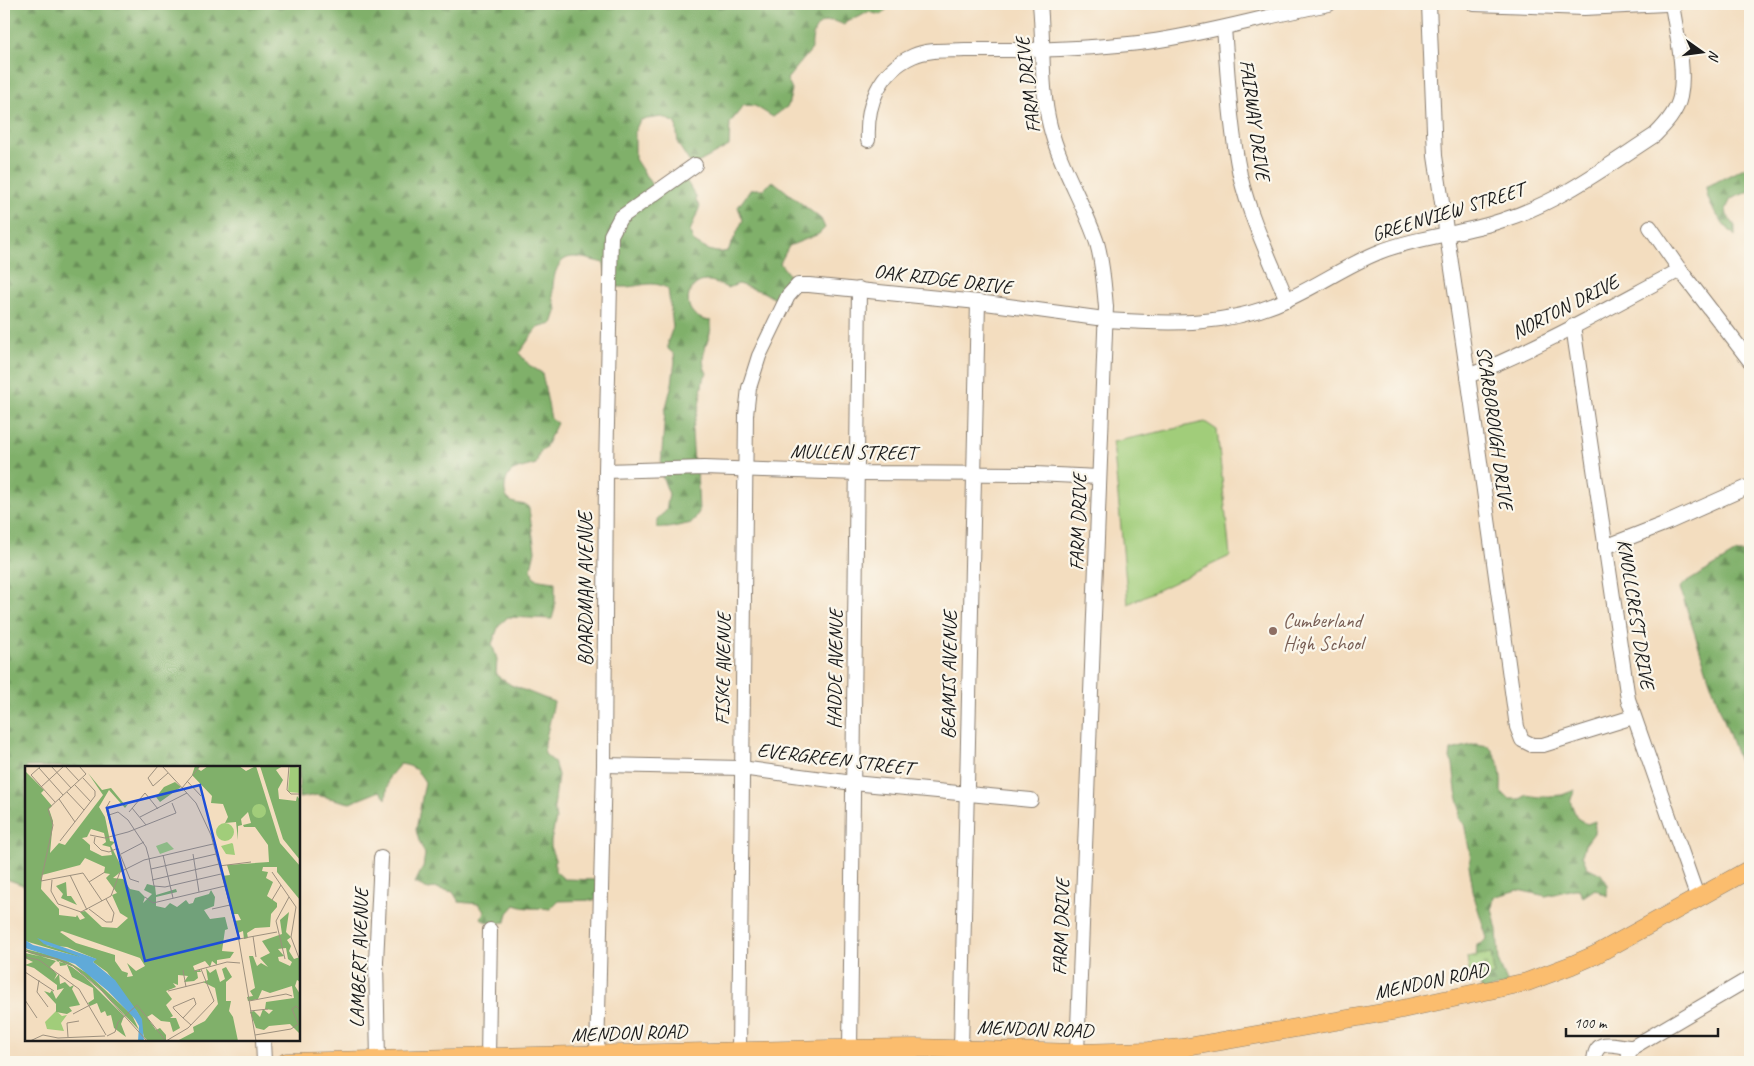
<svg xmlns="http://www.w3.org/2000/svg" width="1754" height="1066" font-family="Caveat,sans-serif">
<style>
.forest{fill:url(#forest-firs);stroke:#4e6643}
.cemetery{fill:url(#cemetery-stones);stroke:#5e744b}
.pitch{fill:#a1cd7a;stroke:#5e744b}
.lines{fill:none;stroke-linecap:round;stroke-linejoin:round}
.minor-casing{stroke:#887c6e;stroke-width:16}
.major-casing{stroke:#887c6e;stroke-width:19}
.minor{stroke:#fff;stroke-width:14}
.major{stroke:#fbbd6e;stroke-width:18}
.education-dot{fill:#8d6e63;stroke:#fbf7ec;stroke-width:2}
.labels{text-anchor:middle;dominant-baseline:central;stroke-width:4.5;stroke-linejoin:round;paint-order:stroke}
.street-label{font-size:20px;fill:#1c1c1c;stroke:#fbf7ec}
.education-label{font-size:20px;fill:#785e54;stroke:#fbf7ec;text-anchor:start}
.inset-road{fill:none;stroke:#9d907e;stroke-width:1}
.view{fill:#1d4ed8;fill-opacity:0.15;stroke:#1d4ed8;stroke-width:2.5}
.inset-edge{fill:none;stroke:#1c1c1c;stroke-width:2.5}
</style>
<defs>
<pattern id="forest-firs" width="22" height="20" patternUnits="userSpaceOnUse" patternTransform="scale(1.25)"><rect width="22" height="20" fill="#80b06a"/><path d="M5 1l3.5 6h-7zM16 11l3.5 6h-7z" fill="#688e56"/></pattern>
<pattern id="cemetery-stones" width="16" height="16" patternUnits="userSpaceOnUse" patternTransform="scale(1.25)"><rect width="16" height="16" fill="#a1cd7a"/><path d="M2 7V4a2 2 0 0 1 4 0v3zM10 15v-3a2 2 0 0 1 4 0v3z" fill="#8aaf69"/></pattern>
</defs>
<rect width="100%" height="100%" fill="#fbf7ec"/>
<filter id="ink" filterUnits="userSpaceOnUse"><feTurbulence type="fractalNoise" baseFrequency=".02" numOctaves="2"/><feDisplacementMap in="SourceGraphic" scale="10" xChannelSelector="R" yChannelSelector="G"/><feConvolveMatrix kernelMatrix="1 2 1 2 8 2 1 2 1" color-interpolation-filters="sRGB"/></filter>
<filter id="wash" filterUnits="userSpaceOnUse"><feTurbulence type="fractalNoise" baseFrequency=".0096" numOctaves="4" result="noise"/><feDisplacementMap in="SourceGraphic" scale="20" xChannelSelector="R" yChannelSelector="G"/><feGaussianBlur stdDeviation="1.12" result="paint"/><feColorMatrix in="noise" values="0 0 0 0 0 0 0 0 0 0 0 0 0 0 0 0 0 1.4 0 .05"/><feComposite in="paint" operator="in"/></filter>
<g filter="url(#wash)">
<rect width="100%" height="100%" fill="#f3ddbf"/>
<g class="forest">
<path d="M4,4H892L881,15L868,12L859,17L848,20L844,25C840,23 833,20 829,21C814,22 811,38 812,49L787,79L792,90L788,106L773,117L755,106L744,105L730,123L729,146L692,166L678,144L676,123L662,117L640,120L635,131V159L655,190L683,175L696,197V201L700,206L690,231L693,241C704,248 714,255 728,251L743,220L738,207L751,189H764L773,181L821,219L825,228L819,234L789,246L780,263L795,283L782,303L763,292L738,284L728,288C722,286 713,280 706,281C684,282 679,318 711,321C713,339 696,355 707,373L703,380L699,406L692,431L694,466L697,468L699,512L692,523L668,528H657V519L666,511L669,494L662,476L661,465L665,411L672,384L675,361L674,354L668,349V341L673,327L668,289C653,279 640,287 624,287C619,287 613,287 608,286L604,263C580,258 561,247 554,278C552,289 552,299 557,309L552,324L537,328L519,353L529,365L542,373L551,419L557,423L545,448C539,450 538,458 536,464C530,466 519,468 513,471C505,475 502,493 508,499C513,504 521,504 527,505L529,509L535,551L531,568L533,576L539,580L555,582V608L552,619L508,617L499,625L492,644L497,659L496,675L511,685L554,702L544,747L545,754L554,762L558,775L554,808L556,819L551,841V849L555,859V871L564,879L599,880L597,900L558,901L550,909C536,907 528,910 515,905L508,913L506,922C496,923 489,926 481,918L484,912L479,904L459,902L453,892L436,888L428,889L415,883L423,867L425,854L419,841L416,830L425,782C417,770 415,766 400,764L389,777L386,799L380,791L350,803L317,795L299,798V767H26V886L4,878Z"/>
<path d="M1750,165V191L1731,199L1726,209L1727,215L1735,226V236C1722,223 1707,206 1706,187Z"/>
<polygon points="1736,553 1750,553 1750,792 1709,678 1680,588 1682,585"/>
<path d="M1475,744L1489,746C1500,761 1502,773 1501,791L1509,799H1520L1527,795L1539,797L1562,795L1575,790L1570,801L1577,818L1587,824L1595,821L1594,833L1585,845L1582,855L1587,867L1601,874L1607,883V896L1595,889L1583,897L1579,889H1574L1546,896L1518,890L1494,897L1492,908L1497,930L1499,963L1508,984L1482,992C1478,975 1475,962 1477,945L1482,943L1487,938L1474,896L1469,865L1471,859L1464,823L1459,818L1460,807L1456,791L1453,764L1450,759L1451,750Z"/>
</g>
<polygon class="cemetery" points="1491,953 1494,975 1470,978 1467,957"/>
<polygon class="pitch" points="1205,422 1217,430 1230,556 1128,604 1113,442"/>
</g>
<g filter="url(#ink)">
<g class="lines">
<defs>
<g id="minor">
<path d="M1040,4C1044,44 1040,87 1050,126C1060,167 1084,203 1097,243C1103,264 1104,286 1106,307L1077,1053"/>
<polyline points="1429,4 1435,156 1468,376 1517,727 1522,740 1532,745 1543,745 1633,717"/>
<polyline points="1474,4 1584,8 1666,4"/>
<path d="M1224,28C1228,77 1230,127 1240,175C1250,218 1270,259 1287,300"/>
<path d="M868,140C866,105 879,71 913,56C929,49 948,51 965,50C985,50 1006,50 1026,50C1066,49 1107,47 1147,42C1208,34 1268,15 1329,4"/>
<polyline points="1650,227 1680,270 1750,361"/>
<path d="M1106,320C1169,324 1229,327 1288,299C1319,285 1347,265 1379,252C1419,236 1463,234 1503,220C1558,203 1607,166 1655,135C1665,125 1677,112 1680,97C1686,69 1676,32 1672,4"/>
<polyline points="1573,326 1628,699 1698,899"/>
<path d="M1468,376C1541,347 1610,307 1680,270"/>
<polyline points="606,471 704,468 858,473 1035,474 1099,477"/>
<polyline points="1605,547 1669,522 1750,486"/>
<polyline points="604,765 741,768 853,783 1031,800"/>
<polyline points="263,1040 264,1062"/>
<polyline points="1633,1047 1750,978"/>
<polyline points="850,1049 859,289"/>
<polyline points="961,1049 978,302"/>
<polyline points="739,1051 746,415 749,388 759,356 788,296 798,285 809,285 978,302 1097,318"/>
<polyline points="597,1055 604,765 606,471 611,235 620,218 695,165"/>
<polyline points="488,1058 490,930"/>
<polyline points="378,1060 376,962 381,858"/>
<polyline points="828,1062 829,1049"/>
<path d="M1594,1062C1595,1034 1617,1048 1633,1047L1629,1053L1628,1062"/>
</g>
<polyline id="major" points="286,1062 829,1049 917,1048 1077,1053 1149,1051 1182,1048 1393,1011 1527,982 1572,965 1595,955 1750,869"/>
</defs>
<use href="#minor" class="minor-casing"/>
<use href="#major" class="major-casing"/>
<use href="#minor" class="minor"/>
<use href="#major" class="major"/>
</g>
</g>
<circle class="education-dot" cx="1273" cy="631" r="5"/>
<g class="labels">
<g class="street-label">
<text transform="translate(1028 85) rotate(-97)">FARM DRIVE</text>
<text transform="translate(1255 120) rotate(82)">FAIRWAY DRIVE</text>
<text transform="translate(1448 212) rotate(-17)">GREENVIEW STREET</text>
<text transform="translate(943 279) rotate(7)">OAK RIDGE DRIVE</text>
<text transform="translate(1565 307) rotate(-27)">NORTON DRIVE</text>
<text transform="translate(1495 428) rotate(82)">SCARBOROUGH DRIVE</text>
<text transform="translate(853 452) rotate(1)">MULLEN STREET</text>
<text transform="translate(1078 522) rotate(-88)">FARM DRIVE</text>
<text transform="translate(585 589) rotate(-90)">BOARDMAN AVENUE</text>
<text transform="translate(1636 614) rotate(81)">KNOLLCREST DRIVE</text>
<text transform="translate(723 669) rotate(-89)">FISKE AVENUE</text>
<text transform="translate(835 669) rotate(-89)">HADDE AVENUE</text>
<text transform="translate(949 675) rotate(-89)">BEAMIS AVENUE</text>
<text transform="translate(835 759) rotate(7)">EVERGREEN STREET</text>
<text transform="translate(1061 927) rotate(-88)">FARM DRIVE</text>
<text transform="translate(359 958) rotate(-88)">LAMBERT AVENUE</text>
<text transform="translate(1431 981) rotate(-12)">MENDON ROAD</text>
<text transform="translate(1035 1029) rotate(2)">MENDON ROAD</text>
<text transform="translate(629 1033) rotate(-2)">MENDON ROAD</text>
</g>
<g class="education-label">
<text x="1283" y="620">Cumberland<tspan x="1283" dy="23">High School</tspan></text>
</g>
</g>
<g transform="translate(25 766)">
<rect width="275" height="275" fill="#f3ddbf"/>
<path d="M265,0L275,2V27L263,26ZM31,245L37,250L42,249L36,257L39,265L22,263L20,256Z" fill="#a1cd7a"/>
<path d="M170,0H175L173,3L176,5L183,0H214L221,5L231,0L255,77L275,100V134L252,106V101H238L237,105L243,106L241,112L248,116L242,130L252,137V141L246,148L245,161L230,162L222,167L223,172L219,173L218,165L213,167L209,155L216,154L213,148H207L197,110L205,109L202,99L244,96L243,79L230,61H219L218,59L226,57L223,46L216,53L217,59L213,60V74L211,56L200,57L203,51L198,38L186,37L187,30L167,9ZM235,0H258L251,4L258,14L253,23L254,33L271,35L272,30L275,34V94L258,73ZM0,5L19,24L16,27L27,40L24,43L28,55L25,87L34,77L40,79L78,29L63,7L77,24L86,22L100,39L103,38L100,42L84,24L74,41L80,51L85,75L90,76L86,80L98,104L88,112L98,113L105,123L114,125L120,131L118,137L127,128L119,124L122,118L130,120L131,129L151,123L152,126L131,131V140L140,142L145,137L152,141L161,134L164,138L168,137L170,132L184,128L186,124L190,131L189,140L179,144L185,153L200,151L203,163L200,164L197,185L209,186L205,192L192,194V199L187,195L185,201L180,195L168,200L170,205L175,204L176,206H172L173,212L169,215L159,216L163,210L153,209V219L148,217L151,221L141,225L147,233L141,239L148,250L145,252H151L155,262L148,266L145,256L136,255L127,248L122,251L131,264L135,262L141,269V275H123L119,271L113,247L82,206L68,196L71,193L42,181L21,179L48,186L57,192L0,175ZM66,63L79,67L81,76L77,79L85,81L87,89L77,90L65,84V79L57,72L62,71ZM60,92L80,101L79,107L85,108L81,112L92,127L87,129L95,147L103,152L92,162L77,161L60,145L55,146L60,152L55,154L52,149L51,151L34,149V143L16,123L17,109L55,99ZM37,165L115,192L120,200L111,205L102,197L108,210L102,211L103,207L97,205L90,195V189L51,177L35,166ZM150,16L156,21L135,36L131,31L139,21ZM41,116L42,130H46L52,139L36,132L38,128L31,120ZM264,146L261,166L266,171L262,174L266,180L264,185L269,193L275,191V216L272,214L270,220L275,228V268L265,258L244,260L239,264L231,262L225,246L229,245L235,251L238,243L244,248L248,244L240,243L241,236L269,232L267,220L245,227L237,224L233,233L223,235L222,231L228,230L225,225L230,222L224,190H228L232,200L236,197L243,201L235,192L245,187L237,175L257,168L255,154ZM261,182L263,193L267,196L265,200L254,195L253,191L259,190L253,183ZM0,183L37,192L60,206L58,202L72,207L83,220L65,210L107,249L114,264L73,221L48,200L4,187ZM0,187L32,194L25,201L32,208L29,214L34,208L35,218L40,216L45,221L49,219L47,223L55,239L44,241L47,245L42,248L31,246V238L19,225L25,227L27,224L31,233L39,222L32,224V219L9,202L0,199L8,196L0,192ZM34,195L47,201L60,211L99,250L96,258L101,271L89,262L86,249L82,250L80,245L76,247L72,237L65,240L63,237L69,233L68,222L47,211L42,199L35,200ZM201,201L207,211L201,216V235H206L204,245L208,251L213,275H152L169,266L168,261L180,255L193,238L190,222L178,216L183,214L181,202L185,207L191,203L195,216L200,213L197,203Z" fill="#80b06a" fill-rule="evenodd"/>
<path d="M227 45a7 7 0 1 1 14 0a7 7 0 1 1-14 0ZM191 66a9 9 0 1 1 18 0a9 9 0 1 1-18 0ZM142,76L149,83L135,88L131,80ZM207,77L208,78L210,89L201,88L196,80Z" fill="#a1cd7a"/>
<path d="M12,172L72,193L68,196L90,214L112,245L117,253L119,275H113L114,260L110,253L83,225L50,198L0,182V174L8,179L56,191L19,178Z" fill="#60aad8"/>
<path class="inset-road" d="M16,0L6,9L30,36M26,0L46,22M40,0L54,15M54,0L61,8L23,43L28,59L16,115L58,107L77,135M133,0L123,12L128,20L143,7M137,0L171,37L186,69L213,169L231,275M264,0L262,24L266,28H275M14,2L38,29M162,15L176,30M50,19L66,36M16,21L39,0M157,22L175,0M42,26L59,44M34,33L50,56M85,35L81,42L91,78L105,113L114,116M107,42L121,59M104,46L120,27L133,43M84,49L93,46L103,54L121,81L124,92M115,51L162,27M65,69L80,72L103,66L151,47L147,37M70,71L69,77L76,84L84,86L93,82M35,75L70,30V25L58,12M96,88L119,76M168,88L174,126M138,89L148,132M124,92L129,120L140,121L196,108M194,100L226,96M126,103L191,88M247,106L271,141L266,171L274,192M45,109L62,144M27,114L26,125L33,138L56,146L86,130L95,106L119,94L188,78M127,114L194,98M64,116L80,106M120,131L128,137L200,120M247,134L256,119M64,143L81,156H87L89,147L81,133M187,143L205,139M228,170L231,191M214,173L252,166M0,185L32,193L48,200L77,225L122,275M0,191L14,194L54,223L81,269M260,193L251,155L264,131M158,204L161,221M169,205L202,196L215,197M0,206L29,225M14,214L12,226L23,241M143,225L179,216M0,234L12,252M224,235L261,228L267,230M225,245L243,243M48,248L65,239M158,252L171,238L169,232L148,241L149,243L157,251L166,259M273,257L267,243L271,240L275,244M230,269L266,263L275,257M82,270L90,266L93,256L112,239L141,275M43,271L42,257L54,255M5,275L18,269L33,272L80,270M141,275L163,262L189,235L176,203"/>
<path class="view" d="M175,19L214,172L120,195L82,42Z"/>
<rect width="275" height="275" class="inset-edge"/>
</g>
<rect width="1754" height="1066" fill="none" stroke="#fbf7ec" stroke-width="20"/>
<g transform="translate(1702 52) rotate(104)" stroke="#fbf7ec" stroke-width="4" paint-order="stroke">
<path d="M0-4L9 19L0 12L-9 19Z" fill="#1c1c1c"/>
<text y="-8" font-size="14" font-weight="bold" text-anchor="middle" fill="#1c1c1c">N</text>
</g>
<path d="M1566 1028v8h152v-8" fill="none" stroke="#1c1c1c" stroke-width="2.5"/>
<text x="1574" y="1028" font-size="15" fill="#1c1c1c" stroke="#fbf7ec" stroke-width="4" paint-order="stroke">100 m</text>
</svg>
